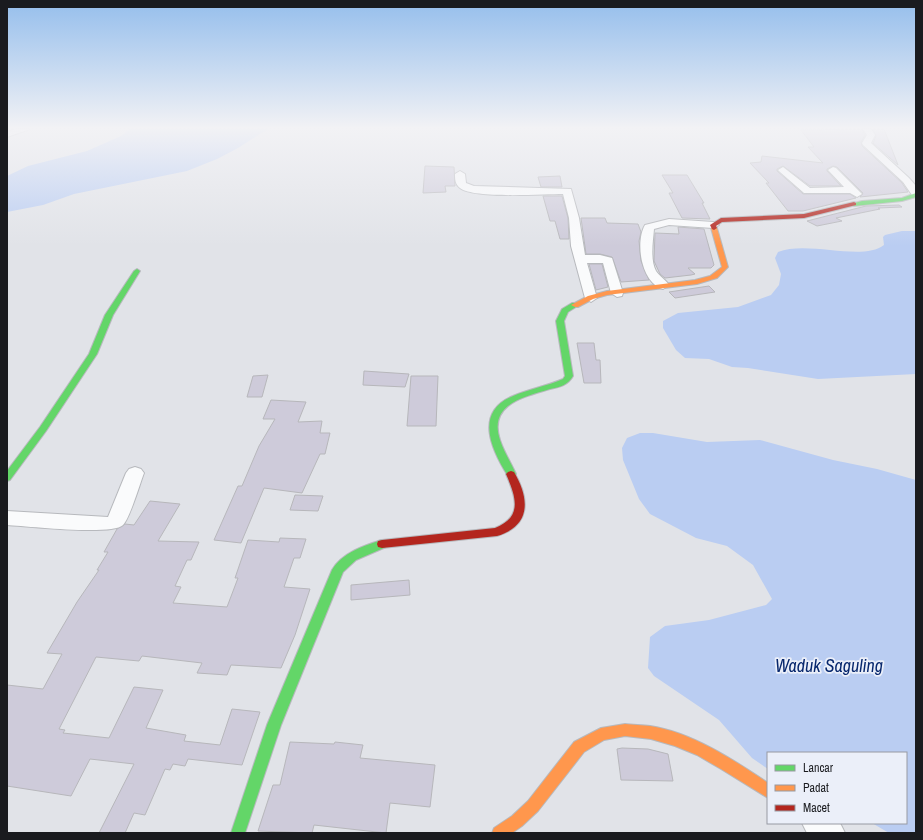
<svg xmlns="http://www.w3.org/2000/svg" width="923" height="840" font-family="'Archivo Narrow',sans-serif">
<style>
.water{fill:#bacdf2}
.building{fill:#cecbda;stroke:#b7b7bb}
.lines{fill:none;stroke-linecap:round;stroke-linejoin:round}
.street-casing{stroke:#b7b9bd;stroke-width:2}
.fast-casing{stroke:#b7b9bd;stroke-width:2}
.slow-casing{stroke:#b7b9bd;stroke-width:2}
.jam-casing{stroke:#b7b9bd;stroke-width:2}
.street{fill:#fafbfc;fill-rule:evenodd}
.fast{fill:#63d668;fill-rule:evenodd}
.slow{fill:#ff974d;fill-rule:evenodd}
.jam{fill:#b3261e;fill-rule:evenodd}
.labels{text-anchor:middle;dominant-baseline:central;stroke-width:3.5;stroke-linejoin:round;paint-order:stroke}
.near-water-label{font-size:18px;font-style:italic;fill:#07276d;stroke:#ebeff9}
</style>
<rect width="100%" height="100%" fill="#e1e3e8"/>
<g class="water">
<polygon points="130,129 268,129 238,148 217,159 187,171 74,194 43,205 7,212 7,176 28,166 87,151 121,136"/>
<path d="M902,231H916V374L818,379L748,368L732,367L709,359L685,358L676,350L663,328V321L678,313L738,307L771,295L779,285L781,274L775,258L778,252C808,240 862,262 884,245L883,237L885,235Z"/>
<polygon points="640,433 653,433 707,442 760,440 833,460 877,469 916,480 916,833 889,833 872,823 906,823 906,753 768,753 768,769 752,758 719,720 654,676 648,668 650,637 665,626 709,620 766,605 772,599 753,565 727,546 696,538 650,514 639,499 623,460 622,448 627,438"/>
</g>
<g class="building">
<polygon points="825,129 844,130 843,129 862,129 865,135 861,142 862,146 902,183 908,192 860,197 863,193 837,167 833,166 827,169 827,171 841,186 810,186 783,166 777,169 777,171 803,194 850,194 856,198 803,211 788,211 766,183 769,183 750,163 761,162 762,156 823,163 808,147 814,147 801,130 825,130"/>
<polygon points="872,129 884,129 898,165 873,143 876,136"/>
<polygon points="425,166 454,167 455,186 445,186 446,192 423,193"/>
<polygon points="662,175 687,175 704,203 702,203 710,219 682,218 669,193 673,193"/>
<polygon points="560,176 562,187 541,187 538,177"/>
<polygon points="543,196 562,196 568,218 569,239 560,239 555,221 550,221"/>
<polygon points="899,205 902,207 878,208 880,209 836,218 842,221 817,226 807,221 866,206"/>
<polygon points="581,218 605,218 607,223 638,224 641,232 639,241 641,261 649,280 621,282 612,257 600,254 586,254"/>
<polygon points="678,227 704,229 714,265 711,268 688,268 695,274 691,275 665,278 660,274 654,261 655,233 679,234"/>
<polygon points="589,264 602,264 608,287 596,290"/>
<polygon points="709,286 715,292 675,298 669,292"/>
<polygon points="577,343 594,343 596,360 600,360 601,383 584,383"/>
<polygon points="364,371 409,374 405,387 363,385"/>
<polygon points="268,375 262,397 247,397 253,376"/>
<polygon points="411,376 438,376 436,426 407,426"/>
<polygon points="271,400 306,402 298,422 322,421 320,433 330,433 325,454 320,454 302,493 264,488 241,543 214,540 238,486 242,486 259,446 275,419 263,419"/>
<polygon points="295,495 323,496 318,511 290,510"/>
<polygon points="150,501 180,504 158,541 199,542 191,560 187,560 175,586 181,587 173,603 227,607 238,578 235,578 248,540 279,542 280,538 306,539 300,558 294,558 284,587 310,589 295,635 281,668 231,665 227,675 197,673 202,663 142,656 139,661 96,657 59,729 65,730 63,733 109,738 134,687 163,690 146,728 186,735 184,741 220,745 232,709 260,712 242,765 188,759 185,766 173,764 170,770 165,769 145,815 134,813 125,833 99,833 134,764 90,759 71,796 7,786 7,685 43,689 62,654 47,653 77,602 99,570 97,570 108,552 104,552 117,529 125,524 134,525"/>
<polygon points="409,580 410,595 351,600 351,585"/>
<polygon points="290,742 334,744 335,742 363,745 360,758 435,765 430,807 390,803 386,833 314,825 312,833 258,831 273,785 280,785"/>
<polygon points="622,748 648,749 668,754 673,781 621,780 617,749"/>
</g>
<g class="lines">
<defs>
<g id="street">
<polygon points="18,129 30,129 7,137 7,131"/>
<polygon points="863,129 871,129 875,135 871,143 909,178 916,186 916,196 912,195 903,182 863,145 862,143 867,135"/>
<polygon points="783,167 810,188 844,187 828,170 833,167 836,168 862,194 857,197 850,193 804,193 780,172 778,170"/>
<path d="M460,171L465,174L466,183L474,186L571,189L579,218L585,255H600L612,258L623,293L622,296L617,297L611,293L603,263H587L597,298L591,302L585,298L571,246L569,218L563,194C543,194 474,199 460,188C455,184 455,179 455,174Z"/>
<path d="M669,219L713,222L719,225L713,228L669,225L654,229C653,241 650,260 656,271C659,276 666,280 669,285L663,289C641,283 635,242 645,225Z"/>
<path d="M135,467L141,469L144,473C140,483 130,518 123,525C112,536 26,526 7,525V511L108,517L126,473L129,469Z"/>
<polygon points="802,823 840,823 845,833 807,833"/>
</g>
<g id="fast">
<polygon points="916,193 916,197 902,201 854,206 851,204 862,201 902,198"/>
<polygon points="137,269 140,271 113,315 97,354 46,431 10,480 7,481 7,471 40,427 89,354 105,315 134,271"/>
<path d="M572,303H575L579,305L568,312L564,321L573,376C568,385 560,387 550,389C524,397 488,404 500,440C504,452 511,463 516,474L514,476H508C491,449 474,412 513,396C529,389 547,386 563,379L565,376L556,321L562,309Z"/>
<path d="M382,540L386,541L387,544L386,547L356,560L343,572L281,725L245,833H231L267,725L332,570C342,553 365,545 382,540Z"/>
</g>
<g id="slow">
<polygon points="712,227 717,228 728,267 717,278 697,284 607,295 593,299 578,307 575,307 571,305 588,296 607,291 695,280 710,276 722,267 711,228"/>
<path d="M625,724C633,725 642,725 650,726C691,732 734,760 768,783V798L721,769L697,755L675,746L651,739L625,736L604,740L584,752L538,811L522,826L512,833H492L494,828L512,816L528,801L574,742L601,728Z"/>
</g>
<g id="jam">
<polygon points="854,202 856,203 856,205 804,218 722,222 716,226 717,228 714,230 712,229 710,225 721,218 804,214"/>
<path d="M511,471L514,472C530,499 531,526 497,536L382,548L378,547L377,544L378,541L382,540L495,528C523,517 516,497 506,474L508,472Z"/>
</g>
</defs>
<use href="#street" class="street-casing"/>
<use href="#fast" class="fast-casing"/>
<use href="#slow" class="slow-casing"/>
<use href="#jam" class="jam-casing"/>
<use href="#street" class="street"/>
<use href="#fast" class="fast"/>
<use href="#slow" class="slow"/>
<use href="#jam" class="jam"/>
</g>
<linearGradient id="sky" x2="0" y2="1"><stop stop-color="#95beec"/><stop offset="0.52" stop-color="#f2f2f5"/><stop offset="1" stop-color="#f2f2f5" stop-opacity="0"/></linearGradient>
<rect width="923" height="246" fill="url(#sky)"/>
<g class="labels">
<g class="near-water-label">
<text x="829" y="665">Waduk Saguling</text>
</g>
</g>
<rect width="923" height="840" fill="none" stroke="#1a1b1f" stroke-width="16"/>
<rect x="767" y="752" width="140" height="72" fill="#ebeff9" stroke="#979aa2"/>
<rect x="775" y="765" width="20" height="6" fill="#63d668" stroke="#979aa2"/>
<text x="803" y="772" font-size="12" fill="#1a1b1f">Lancar</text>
<rect x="775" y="785" width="20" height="6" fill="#ff974d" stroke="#979aa2"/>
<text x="803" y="792" font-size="12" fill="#1a1b1f">Padat</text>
<rect x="775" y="805" width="20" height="6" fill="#b3261e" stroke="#979aa2"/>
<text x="803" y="812" font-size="12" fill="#1a1b1f">Macet</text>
</svg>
